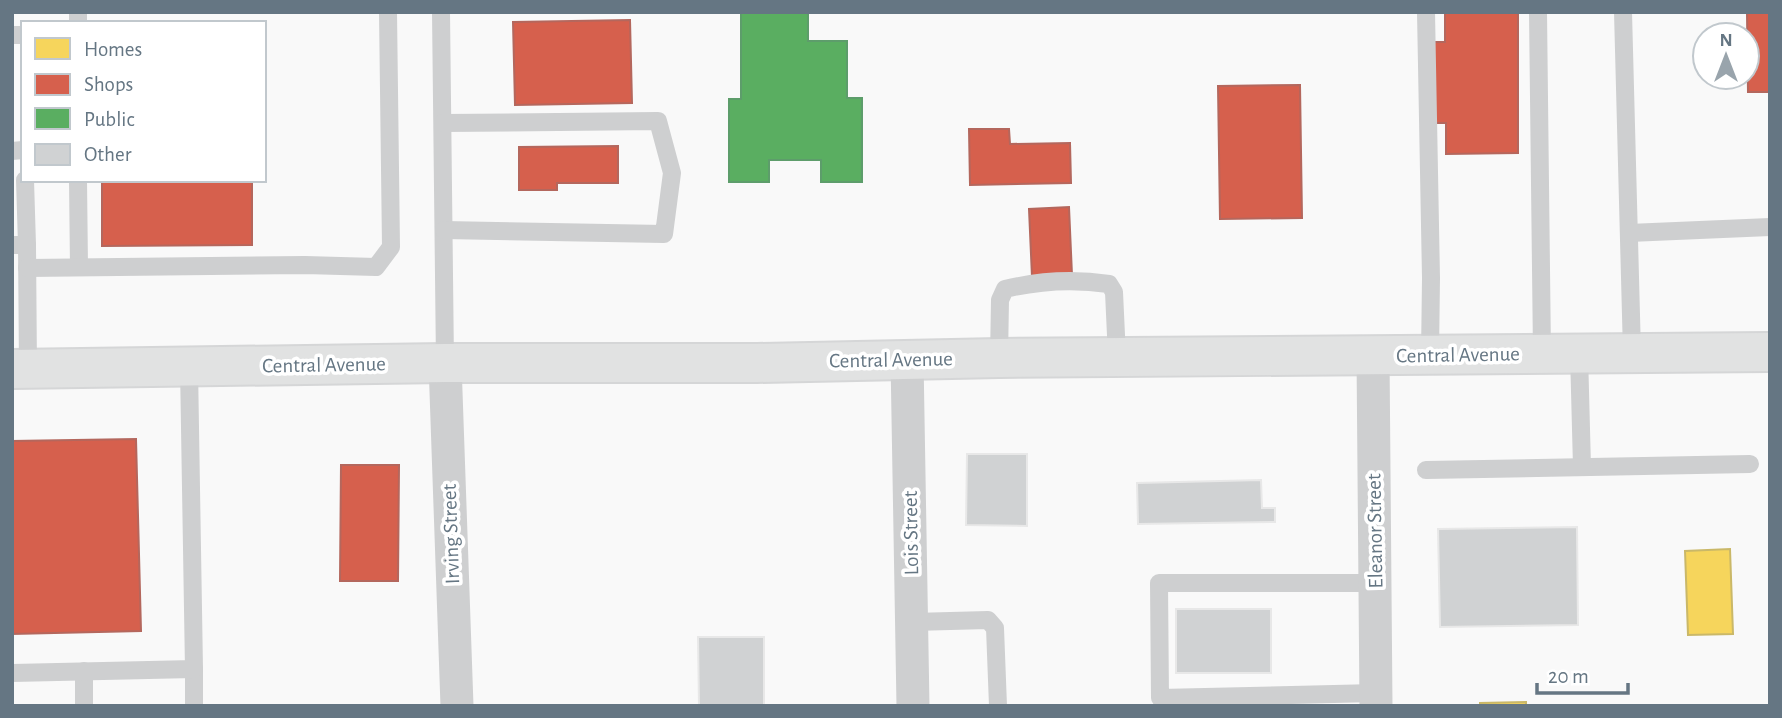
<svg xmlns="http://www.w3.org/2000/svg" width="1782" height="718" font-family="'Alegreya Sans',sans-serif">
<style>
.homes{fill:#f6d55c;stroke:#cab868;stroke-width:2}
.shops{fill:#d6604d;stroke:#b4675d;stroke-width:2}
.public{fill:#5aae61;stroke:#5d9d6b;stroke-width:2}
.building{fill:#d0d2d3;stroke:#e8e8e8;stroke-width:2}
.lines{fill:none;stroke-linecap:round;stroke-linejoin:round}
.secondary-casing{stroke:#d5d6d7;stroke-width:42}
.lane{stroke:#cecfd0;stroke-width:18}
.street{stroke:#cecfd0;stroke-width:33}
.secondary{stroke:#e1e2e2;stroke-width:38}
.labels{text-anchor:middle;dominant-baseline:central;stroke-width:7;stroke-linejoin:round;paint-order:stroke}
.street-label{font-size:21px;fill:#657683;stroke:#fff}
</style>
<rect width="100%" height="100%" fill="#f9f9f9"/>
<g class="homes">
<polygon points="1730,549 1733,634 1688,635 1685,551"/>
<polygon points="1526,702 1526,706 1480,706 1480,703"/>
</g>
<g class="shops">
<polygon points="1445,12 1518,12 1518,153 1446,154 1446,123 1434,123 1434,42 1445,42"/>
<polygon points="1747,13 1770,13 1770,92 1748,92"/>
<polygon points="630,20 632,103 515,105 513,22"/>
<polygon points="1300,85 1302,218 1220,219 1218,86"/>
<polygon points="969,129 1009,129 1010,144 1070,143 1071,183 970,185"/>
<polygon points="618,146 618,183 557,183 557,190 519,190 519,147"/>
<polygon points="102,180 252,180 252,245 102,246"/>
<polygon points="1069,207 1072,275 1032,277 1029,209"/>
<polygon points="136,439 141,631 12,634 12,441"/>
<polygon points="341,465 399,465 398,581 340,581"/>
</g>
<polygon class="public" points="741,12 808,12 808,41 847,41 847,98 862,98 862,182 821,182 821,160 769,160 769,182 729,182 729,99 741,99"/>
<g class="building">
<polygon points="967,454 1027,454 1027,526 966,525"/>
<polygon points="1261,480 1262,508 1275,508 1275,522 1138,524 1137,483"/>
<polygon points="1577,527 1578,625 1440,627 1438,529"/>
<rect x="1176" y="609" width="95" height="64"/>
<polygon points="698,637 764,637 764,706 699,706"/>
</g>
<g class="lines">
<defs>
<polyline id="secondary" points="12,369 445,363 757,363 999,358 1770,352"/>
</defs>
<use href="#secondary" class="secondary-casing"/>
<g class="lane">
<polyline points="78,12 78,23"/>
<polyline points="441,12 445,363"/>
<polyline points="1426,12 1431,278 1430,355"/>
<polyline points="1538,12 1542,354"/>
<polyline points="1623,12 1632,353"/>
<polyline points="12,35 23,35"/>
<polyline points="443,123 658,121 672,173 664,234 444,230"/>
<polyline points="12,151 23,150"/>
<polyline points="25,180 27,245"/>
<polyline points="78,180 79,267"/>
<polyline points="1629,233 1770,227"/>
<polyline points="12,245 27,245 28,369"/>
<polyline points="27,268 305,265 376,267 391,247 388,12"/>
<polyline points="1579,353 1582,467"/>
<path d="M999,358L1000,300L1005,289C1038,281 1075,279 1109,284L1114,292L1117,357"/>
<polyline points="1426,470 1750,464"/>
<polyline points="1375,583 1159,583 1160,698 1376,693"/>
<polyline points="913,622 988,620 995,628 998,706"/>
<polyline points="194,669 194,706"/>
<polyline points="84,671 84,706"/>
<polyline points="12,673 194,669 189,367"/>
</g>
<g class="street">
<polyline points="1373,355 1376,706"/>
<polyline points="907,359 913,706"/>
<polyline points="445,363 457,706"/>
</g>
<use href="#secondary" class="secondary"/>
</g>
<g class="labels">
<g class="street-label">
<text transform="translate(1458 355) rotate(-1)">Central Avenue</text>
<text transform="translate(891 360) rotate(-1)">Central Avenue</text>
<text transform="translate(324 365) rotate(-1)">Central Avenue</text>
<text transform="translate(1375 531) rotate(-91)">Eleanor Street</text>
<text transform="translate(911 533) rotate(-91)">Lois Street</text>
<text transform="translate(451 534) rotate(-92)">Irving Street</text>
</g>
</g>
<rect width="1782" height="718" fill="none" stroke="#657683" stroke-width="28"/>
<rect x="21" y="21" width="245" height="161" fill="#ffffff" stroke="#c1c8cd" stroke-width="2"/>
<rect x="35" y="38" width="35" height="21" fill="#f6d55c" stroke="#c1c8cd" stroke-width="2"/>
<text x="84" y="56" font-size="21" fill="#657683">Homes</text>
<rect x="35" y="74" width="35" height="21" fill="#d6604d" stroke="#c1c8cd" stroke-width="2"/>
<text x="84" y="91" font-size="21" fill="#657683">Shops</text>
<rect x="35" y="108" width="35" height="21" fill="#5aae61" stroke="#c1c8cd" stroke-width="2"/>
<text x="84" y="126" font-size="21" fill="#657683">Public</text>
<rect x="35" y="144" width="35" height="21" fill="#d0d2d3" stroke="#c1c8cd" stroke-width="2"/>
<text x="84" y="161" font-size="21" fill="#657683">Other</text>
<g transform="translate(1726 56)"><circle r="33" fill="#ffffff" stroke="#c1c8cd" stroke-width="2"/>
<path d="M0-5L12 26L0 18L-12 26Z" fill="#99a4ac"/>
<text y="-10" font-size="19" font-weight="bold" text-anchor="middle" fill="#657683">N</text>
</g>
<path d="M1537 683v10h91v-10" fill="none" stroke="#657683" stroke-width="3.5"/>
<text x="1548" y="683" font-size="21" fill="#657683" stroke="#ffffff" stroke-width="5" paint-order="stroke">20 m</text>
</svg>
